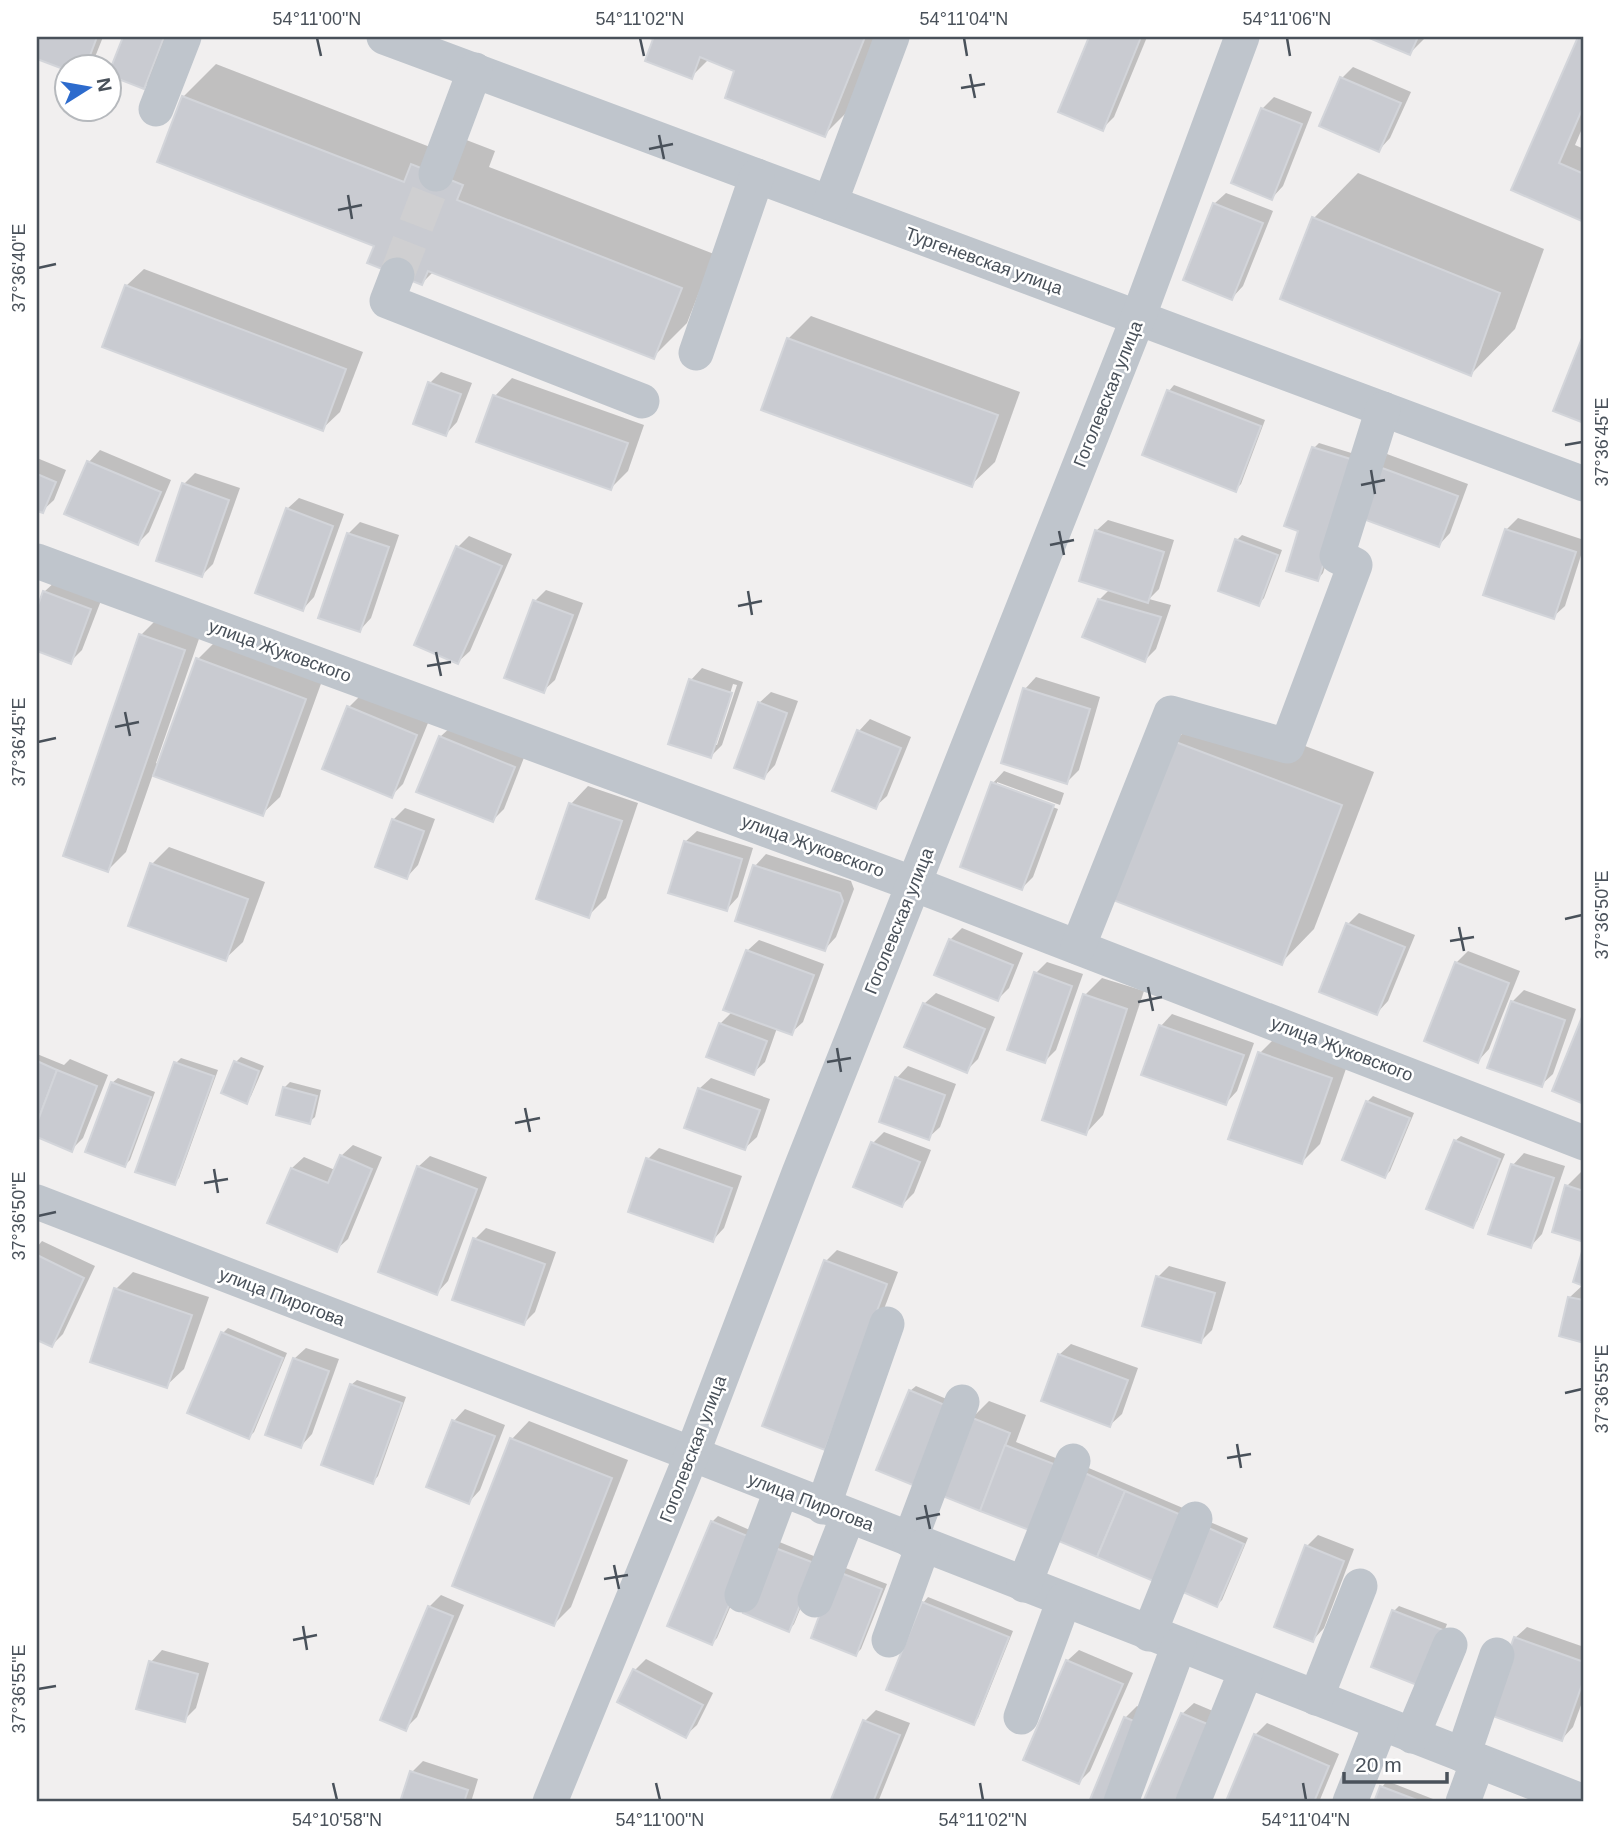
<svg xmlns="http://www.w3.org/2000/svg" width="1621" height="1839" font-family="Arial,sans-serif">
<style>
.shadow{fill:#0003;fill-rule:evenodd}
.building{fill:#c9cbd1;stroke:#d3d5da;stroke-width:2}
.lines{fill:none;stroke-linecap:round;stroke-linejoin:round}
.minor-tunnel{stroke:#cfcfd1;stroke-width:35;stroke-dasharray:35 18;stroke-linecap:butt}
.minor{stroke:#bfc5cc;stroke-width:35}
.ticks{fill:none;stroke:#49515a;stroke-width:2.5}
.labels{text-anchor:middle;dominant-baseline:central;stroke-width:5;stroke-linejoin:round;paint-order:stroke}
.street-label{font-size:18px;fill:#49515a;stroke:#fff}
.neatline{fill:none;stroke:#49515a;stroke-width:2.5}
.ticks-label{font-size:18px;text-anchor:middle;fill:#49515a}
</style>
<rect width="100%" height="100%" fill="#f1efef"/>
<g class="shadow">
<polygon points="37,37 103,37 93,62 89,66 66,66 66,68 37,57"/>
<polygon points="125,37 166,37 149,82 144,87 111,74"/>
<polygon points="651,37 890,37 869,90 824,135 736,70 709,59 691,77 655,38"/>
<polygon points="1091,37 1147,37 1114,117 1102,129 1061,111"/>
<polygon points="1372,37 1426,37 1410,53"/>
<polygon points="1580,37 1584,37 1584,124 1575,145 1584,149 1584,220 1513,189"/>
<polygon points="216,64 430,147 445,132 469,141 495,151 489,167 714,254 687,323 654,356 434,271 422,283 183,97"/>
<polygon points="1353,67 1411,92 1390,138 1379,150 1342,78"/>
<polygon points="1274,97 1312,112 1283,186 1272,198 1262,109"/>
<polygon points="1358,173 1544,249 1515,329 1471,374 1314,218"/>
<polygon points="1226,193 1273,211 1243,286 1232,298 1214,204"/>
<polygon points="144,269 363,352 340,412 322,429 126,286"/>
<polygon points="811,316 1020,392 995,462 971,485 788,339"/>
<polygon points="441,372 472,383 457,422 446,434 430,383"/>
<polygon points="512,378 644,425 628,471 611,488 495,396"/>
<polygon points="1174,385 1265,420 1241,484 1235,490 1144,454 1169,391"/>
<polygon points="1319,443 1361,456 1323,573 1318,579 1300,529 1314,448"/>
<polygon points="100,450 171,480 149,532 138,543 67,513 89,462"/>
<polygon points="1387,454 1468,484 1450,533 1439,545 1357,515"/>
<polygon points="37,458 66,470 54,500 42,511 37,509"/>
<polygon points="195,473 240,488 213,564 202,575 184,484"/>
<polygon points="299,498 344,514 314,597 303,609 287,509"/>
<polygon points="1518,518 1584,540 1584,546 1565,606 1553,617 1506,530"/>
<polygon points="1108,520 1174,540 1159,589 1149,599 1171,605 1156,649 1145,660 1099,600 1110,589 1096,531"/>
<polygon points="360,522 399,535 371,618 360,630 348,534"/>
<polygon points="1242,535 1282,550 1264,598 1259,604 1237,540"/>
<polygon points="469,536 512,554 470,651 458,662 458,547"/>
<polygon points="56,581 102,598 82,650 70,662 37,649 37,613 44,592"/>
<polygon points="546,590 583,603 555,680 543,691 535,601"/>
<polygon points="158,618 201,633 156,763 159,765 198,659 215,642 322,681 280,797 262,814 153,774 126,852 108,870 141,635"/>
<path d="M702,668L743,682L722,745L711,756L691,680ZM733,684L737,685L717,745H714Z"/>
<polygon points="1036,677 1100,697 1079,770 1067,782 1025,689"/>
<polygon points="771,692 798,701 775,765 764,777 759,703"/>
<polygon points="360,696 428,723 403,784 391,796 349,707"/>
<polygon points="1207,709 1374,772 1314,929 1281,963 1174,742"/>
<polygon points="870,719 911,737 887,796 875,807 859,731"/>
<polygon points="452,726 525,755 504,809 493,820 440,737"/>
<polygon points="1004,771 1064,793 1060,805 997,782 997,786 1058,809 1033,877 1022,888 993,783"/>
<polygon points="588,786 638,803 606,898 588,916 571,804"/>
<polygon points="405,808 435,819 418,865 407,877 393,820"/>
<polygon points="697,831 753,848 738,897 727,909 685,842"/>
<polygon points="169,847 265,882 243,942 225,959 152,864"/>
<polygon points="766,854 851,881 854,889 836,937 825,949 755,866"/>
<polygon points="1359,913 1415,935 1388,1001 1377,1013 1348,924"/>
<polygon points="962,928 1023,953 1009,988 998,999 950,940"/>
<polygon points="759,940 824,964 803,1022 791,1033 777,1028 765,1062 753,1073 720,1024 732,1012 747,951"/>
<polygon points="1468,951 1520,971 1489,1049 1478,1061 1456,963"/>
<polygon points="1047,962 1083,974 1056,1050 1045,1061 1036,973"/>
<polygon points="1102,978 1144,991 1103,1115 1086,1133 1085,995"/>
<polygon points="1524,990 1576,1009 1553,1074 1541,1085 1512,1002"/>
<polygon points="936,993 995,1017 978,1059 966,1071 924,1004"/>
<polygon points="1172,1014 1254,1043 1237,1091 1226,1103 1161,1026"/>
<polygon points="1277,1036 1349,1060 1320,1144 1302,1162 1260,1053"/>
<polygon points="37,1054 64,1065 70,1059 108,1075 83,1138 71,1150 37,1135"/>
<polygon points="241,1057 264,1066 251,1096 246,1102 236,1062"/>
<polygon points="181,1058 218,1070 179,1178 174,1183 176,1063"/>
<polygon points="908,1066 956,1084 940,1127 928,1138 897,1078"/>
<polygon points="118,1078 155,1092 130,1160 125,1165 112,1083"/>
<polygon points="711,1078 770,1099 757,1137 745,1148 699,1089"/>
<polygon points="290,1082 321,1090 315,1117 309,1122 284,1088"/>
<polygon points="1373,1096 1414,1113 1390,1171 1385,1176 1367,1102"/>
<polygon points="884,1132 931,1150 914,1193 902,1205 873,1143"/>
<polygon points="1461,1136 1505,1154 1477,1221 1472,1226 1455,1141"/>
<polygon points="353,1145 382,1157 348,1239 336,1250 270,1222 292,1168 304,1157 335,1170 341,1156"/>
<polygon points="659,1148 742,1176 724,1228 713,1240 648,1159"/>
<polygon points="1524,1153 1565,1166 1542,1234 1531,1246 1513,1165"/>
<polygon points="430,1156 487,1177 448,1281 437,1293 418,1167"/>
<polygon points="1584,1169 1584,1240 1554,1231 1567,1186"/>
<polygon points="486,1228 556,1252 535,1312 524,1323 475,1239"/>
<polygon points="42,1241 95,1266 63,1334 52,1345 37,1338 37,1247"/>
<polygon points="837,1250 898,1272 836,1436 826,1261"/>
<polygon points="1584,1252 1584,1341 1561,1335 1570,1297 1584,1284 1575,1281"/>
<polygon points="1169,1266 1226,1282 1212,1330 1201,1341 1158,1277"/>
<polygon points="133,1272 209,1297 184,1369 166,1386 116,1289"/>
<polygon points="228,1328 287,1353 254,1432 249,1437 223,1333"/>
<polygon points="1071,1344 1138,1368 1122,1414 1110,1425 1059,1355"/>
<polygon points="306,1348 339,1359 312,1434 301,1446 294,1359"/>
<polygon points="357,1380 406,1397 378,1476 373,1482 351,1385"/>
<polygon points="916,1386 956,1403 925,1481 910,1391"/>
<polygon points="989,1401 1026,1415 1016,1442 1068,1463 942,1494 972,1418"/>
<polygon points="465,1409 505,1425 480,1490 469,1502 454,1421"/>
<polygon points="529,1421 628,1460 571,1607 554,1624 454,1585 512,1439"/>
<polygon points="1084,1466 1190,1511 1158,1581 1052,1536"/>
<polygon points="718,1516 761,1535 717,1638 712,1643 669,1625 712,1522"/>
<polygon points="1210,1522 1248,1538 1222,1600 1217,1605 1179,1589"/>
<polygon points="1318,1535 1354,1549 1324,1628 1313,1640 1307,1546"/>
<polygon points="777,1541 821,1559 794,1624 789,1630"/>
<polygon points="843,1567 887,1584 861,1649 856,1654 813,1637"/>
<polygon points="441,1595 464,1605 417,1717 405,1729 429,1607"/>
<polygon points="928,1597 1013,1631 978,1718 973,1723 923,1603"/>
<polygon points="1399,1606 1447,1624 1426,1679 1394,1611"/>
<polygon points="1527,1627 1584,1647 1584,1697 1573,1727 1562,1739 1515,1638"/>
<polygon points="162,1650 209,1663 196,1708 184,1720 151,1662"/>
<polygon points="1079,1650 1133,1673 1090,1771 1079,1782 1067,1661"/>
<polygon points="646,1659 713,1693 697,1725 685,1736 635,1670"/>
<polygon points="1194,1703 1220,1714 1183,1802 1145,1802 1182,1714"/>
<polygon points="1137,1706 1154,1713 1118,1802 1091,1802 1125,1718"/>
<polygon points="876,1710 910,1723 878,1802 832,1802 865,1721"/>
<polygon points="1267,1723 1339,1754 1319,1802 1234,1802 1228,1800 1255,1735"/>
<polygon points="423,1761 478,1779 471,1802 402,1802 412,1772"/>
<polygon points="1387,1781 1433,1799 1432,1802 1375,1802 1382,1787"/>
</g>
<g class="building">
<polygon points="37,37 97,37 86,66 66,66 66,70 37,59"/>
<polygon points="123,37 164,37 144,89 108,75"/>
<polygon points="646,37 865,37 825,137 725,98 734,71 700,57 692,79 645,61 653,39"/>
<polygon points="1089,37 1141,37 1103,131 1058,112"/>
<polygon points="1367,37 1418,37 1410,55"/>
<polygon points="1578,37 1584,37 1584,105 1559,163 1584,174 1584,222 1511,190"/>
<polygon points="1340,77 1401,103 1379,152 1319,126"/>
<polygon points="182,96 404,182 411,164 436,174 463,185 457,200 682,288 654,359 428,271 422,285 367,263 374,246 157,162"/>
<polygon points="1261,108 1302,124 1272,200 1231,183"/>
<polygon points="1213,203 1263,223 1232,300 1183,280"/>
<polygon points="1312,217 1500,293 1471,376 1280,299"/>
<polygon points="125,285 346,369 323,431 102,347"/>
<polygon points="1584,333 1584,423 1553,411"/>
<polygon points="787,338 998,415 972,487 761,410"/>
<polygon points="428,382 461,394 446,436 413,424"/>
<polygon points="1167,390 1261,426 1236,492 1142,455"/>
<polygon points="493,395 628,443 611,490 476,442"/>
<polygon points="1312,447 1357,461 1318,581 1286,571 1298,531 1284,526"/>
<polygon points="87,461 161,492 138,545 64,514"/>
<polygon points="1374,465 1458,496 1439,547 1355,516"/>
<polygon points="37,474 56,482 43,513 37,511"/>
<polygon points="182,483 229,500 202,577 156,561"/>
<polygon points="286,508 333,526 303,611 255,593"/>
<polygon points="1505,529 1576,552 1554,619 1483,595"/>
<polygon points="1095,530 1164,552 1148,603 1079,581"/>
<polygon points="347,533 389,547 360,632 318,618"/>
<polygon points="1235,539 1278,555 1259,606 1218,591"/>
<polygon points="456,546 502,566 458,664 414,645"/>
<polygon points="43,591 91,609 71,664 37,651 37,608"/>
<polygon points="1098,599 1161,617 1145,662 1082,637"/>
<polygon points="533,600 573,615 544,693 504,678"/>
<polygon points="139,634 185,650 108,872 63,856"/>
<polygon points="196,658 306,699 263,816 153,776"/>
<polygon points="689,679 732,693 711,758 668,744"/>
<polygon points="1023,688 1090,709 1067,784 1001,763"/>
<polygon points="758,702 787,713 764,779 734,768"/>
<polygon points="347,706 417,735 392,798 322,769"/>
<polygon points="857,730 901,748 876,809 832,791"/>
<polygon points="439,736 515,767 493,822 416,792"/>
<polygon points="1173,741 1342,805 1282,965 1113,900"/>
<polygon points="991,782 1054,805 1022,890 960,867"/>
<polygon points="569,803 622,821 589,918 536,899"/>
<polygon points="392,819 424,831 407,879 375,867"/>
<polygon points="684,841 742,859 727,911 668,893"/>
<polygon points="150,863 248,899 226,961 128,926"/>
<polygon points="753,865 840,893 843,901 825,951 735,921"/>
<polygon points="1346,923 1405,947 1377,1015 1319,992"/>
<polygon points="949,939 1013,965 998,1001 934,975"/>
<polygon points="746,950 814,975 792,1035 723,1010"/>
<polygon points="1455,962 1509,983 1478,1063 1424,1041"/>
<polygon points="1034,972 1072,986 1045,1063 1007,1050"/>
<polygon points="1083,994 1127,1009 1086,1135 1042,1120"/>
<polygon points="1511,1001 1565,1020 1542,1087 1487,1068"/>
<polygon points="923,1003 985,1029 967,1073 904,1047"/>
<polygon points="1584,1012 1584,1104 1552,1091"/>
<polygon points="719,1023 767,1041 754,1075 706,1057"/>
<polygon points="1159,1025 1244,1055 1226,1105 1141,1075"/>
<polygon points="1258,1052 1332,1078 1302,1164 1228,1139"/>
<polygon points="37,1061 57,1070 37,1123"/>
<polygon points="234,1061 259,1071 247,1104 221,1093"/>
<polygon points="174,1062 214,1076 175,1185 135,1172"/>
<polygon points="57,1070 97,1086 72,1152 37,1137 37,1123"/>
<polygon points="895,1077 945,1095 929,1140 879,1122"/>
<polygon points="111,1082 151,1097 125,1167 85,1152"/>
<polygon points="283,1087 317,1096 310,1124 276,1115"/>
<polygon points="698,1088 760,1110 745,1150 684,1128"/>
<polygon points="1366,1101 1410,1118 1385,1178 1342,1160"/>
<polygon points="1454,1140 1500,1159 1473,1228 1426,1209"/>
<polygon points="871,1142 920,1162 902,1207 853,1187"/>
<polygon points="340,1155 372,1169 337,1252 267,1223 291,1168 328,1183"/>
<polygon points="646,1158 732,1188 713,1242 628,1212"/>
<polygon points="1511,1164 1554,1178 1531,1248 1488,1234"/>
<polygon points="417,1166 477,1189 437,1295 378,1272"/>
<polygon points="1565,1185 1584,1191 1584,1242 1552,1232"/>
<polygon points="473,1238 545,1264 524,1325 452,1300"/>
<polygon points="1584,1245 1584,1286 1573,1282"/>
<polygon points="37,1255 84,1278 52,1347 37,1340"/>
<polygon points="824,1260 887,1284 825,1450 762,1426"/>
<polygon points="1156,1276 1215,1293 1201,1343 1142,1326"/>
<polygon points="114,1288 192,1315 167,1388 90,1362"/>
<polygon points="1568,1297 1584,1300 1584,1343 1559,1336"/>
<polygon points="221,1332 283,1358 249,1439 187,1413"/>
<polygon points="1058,1354 1128,1380 1110,1427 1041,1401"/>
<polygon points="293,1358 329,1371 301,1448 265,1435"/>
<polygon points="350,1384 402,1403 373,1484 321,1465"/>
<polygon points="909,1390 952,1408 920,1488 876,1470"/>
<polygon points="970,1417 1010,1433 980,1511 940,1495"/>
<polygon points="452,1420 495,1436 469,1504 426,1487"/>
<polygon points="510,1438 612,1478 554,1626 452,1586"/>
<polygon points="1005,1445 1064,1468 1037,1533 980,1511"/>
<polygon points="1078,1470 1125,1491 1097,1557 1049,1537"/>
<polygon points="1125,1491 1186,1517 1158,1583 1097,1557"/>
<polygon points="711,1521 757,1540 712,1645 667,1626"/>
<polygon points="1204,1526 1244,1544 1217,1607 1176,1589"/>
<polygon points="1305,1545 1344,1561 1313,1642 1274,1627"/>
<polygon points="770,1546 817,1564 789,1632 743,1613"/>
<polygon points="836,1571 882,1589 856,1656 811,1638"/>
<polygon points="922,1602 1009,1637 974,1725 886,1690"/>
<polygon points="428,1606 453,1616 406,1731 380,1720"/>
<polygon points="1392,1610 1443,1630 1422,1687 1371,1667"/>
<polygon points="1514,1637 1584,1662 1584,1679 1562,1741 1487,1714"/>
<polygon points="1066,1660 1123,1684 1079,1784 1023,1760"/>
<polygon points="149,1661 198,1674 185,1722 136,1709"/>
<polygon points="633,1669 703,1705 686,1738 617,1702"/>
<polygon points="1181,1713 1210,1725 1178,1802 1143,1802"/>
<polygon points="1124,1717 1144,1725 1113,1802 1089,1802"/>
<polygon points="863,1720 900,1735 873,1802 830,1802"/>
<polygon points="1254,1734 1329,1766 1314,1802 1230,1802 1226,1801"/>
<polygon points="410,1771 468,1790 464,1802 400,1802"/>
<polygon points="1380,1786 1422,1802 1374,1802"/>
</g>
<g class="lines">
<polyline class="minor-tunnel" points="397,275 436,174"/>
<g class="minor">
<polyline points="384,37 1584,484"/>
<polyline points="156,109 184,37"/>
<polyline points="436,174 475,70"/>
<polyline points="830,203 892,37"/>
<polyline points="397,275 387,301 642,401"/>
<polyline points="696,353 757,176"/>
<polyline points="37,561 914,884 1584,1143"/>
<polyline points="1078,947 1171,713 1287,746 1355,565 1337,556 1383,409"/>
<polyline points="37,1202 692,1454 1584,1802"/>
<polyline points="823,1507 887,1324"/>
<polyline points="910,1540 962,1402"/>
<polyline points="1024,1585 1073,1461"/>
<polyline points="742,1595 781,1491"/>
<polyline points="815,1600 848,1516"/>
<polyline points="1149,1634 1195,1519"/>
<polyline points="889,1640 923,1546"/>
<polyline points="1316,1698 1360,1586"/>
<polyline points="1021,1717 1064,1600"/>
<polyline points="1412,1736 1450,1645"/>
<polyline points="1463,1755 1497,1655"/>
<polyline points="550,1802 692,1454 799,1173 1138,318 1242,37"/>
<polyline points="1121,1802 1179,1645"/>
<polyline points="1193,1802 1246,1671"/>
<polyline points="1350,1802 1381,1723"/>
<polyline points="1463,1802 1478,1761"/>
</g>
</g>
<path class="ticks" d="M317,38L321,56M640,38L644,56M964,38L967,56M1287,38L1290,56M970,74L975,98M961,88L985,84M659,135L664,159M649,149L673,144M348,195L352,219M338,210L362,205M38,268L56,264M1565,445L1582,442M1371,470L1375,494M1361,485L1385,480M1059,531L1064,555M1050,545L1074,540M748,591L752,615M738,606L762,601M436,652L441,676M427,666L451,662M125,712L130,736M115,727L139,722M38,742L56,738M1565,919L1582,915M1459,927L1464,951M1450,941L1474,937M1148,987L1153,1011M1138,1002L1162,997M837,1048L841,1072M827,1062L851,1058M525,1108L530,1132M515,1123L540,1118M214,1169L218,1193M204,1183L228,1179M38,1216L56,1212M1565,1393L1582,1389M1237,1444L1241,1468M1227,1458L1251,1454M925,1505L930,1529M916,1519L940,1514M614,1565L619,1589M604,1579L628,1575M303,1626L307,1650M293,1640L317,1635M38,1689L56,1686M333,1783L337,1800M656,1783L660,1800M980,1783L983,1800M1303,1783L1306,1800"/>
<g class="labels">
<g class="street-label">
<text transform="translate(984 261) rotate(20)">Тургеневская улица</text>
<text transform="translate(1108 394) rotate(-68)">Гоголевская улица</text>
<text transform="translate(280 651) rotate(20)">улица Жуковского</text>
<text transform="translate(813 846) rotate(20)">улица Жуковского</text>
<text transform="translate(899 921) rotate(-68)">Гоголевская улица</text>
<text transform="translate(1342 1049) rotate(21)">улица Жуковского</text>
<text transform="translate(282 1297) rotate(21)">улица Пирогова</text>
<text transform="translate(693 1449) rotate(-69)">Гоголевская улица</text>
<text transform="translate(811 1502) rotate(21)">улица Пирогова</text>
</g>
</g>
<rect width="1621" height="1839" fill="none" stroke="#ffffff" stroke-width="77"/>
<g transform="translate(88 88) rotate(79)"><circle r="33" fill="#ffffff" stroke="#b6b9bd" stroke-width="2"/>
<path d="M0-5L12 26L0 18L-12 26Z" fill="#2d6bcd"/>
<text y="-10" font-size="19" font-weight="bold" text-anchor="middle" fill="#49515a">N</text>
</g>
<path d="M1344 1772v10h103v-10" fill="none" stroke="#49515a" stroke-width="3.5"/>
<text x="1355" y="1772" font-size="21" fill="#49515a" stroke="#ffffff" stroke-width="5" paint-order="stroke">20 m</text>
<rect x="38" y="38" width="1544" height="1762" class="neatline"/>
<g class="ticks-label">
<text x="317" y="25">54°11'00"N</text>
<text x="640" y="25">54°11'02"N</text>
<text x="964" y="25">54°11'04"N</text>
<text x="1287" y="25">54°11'06"N</text>
<text transform="translate(19 268) rotate(-90)" y="6">37°36'40"E</text>
<text transform="translate(1602 442) rotate(-90)" y="6">37°36'45"E</text>
<text transform="translate(19 742) rotate(-90)" y="6">37°36'45"E</text>
<text transform="translate(1602 915) rotate(-90)" y="6">37°36'50"E</text>
<text transform="translate(19 1216) rotate(-90)" y="6">37°36'50"E</text>
<text transform="translate(1602 1389) rotate(-90)" y="6">37°36'55"E</text>
<text transform="translate(19 1689) rotate(-90)" y="6">37°36'55"E</text>
<text x="337" y="1826">54°10'58"N</text>
<text x="660" y="1826">54°11'00"N</text>
<text x="983" y="1826">54°11'02"N</text>
<text x="1306" y="1826">54°11'04"N</text>
</g>
</svg>
